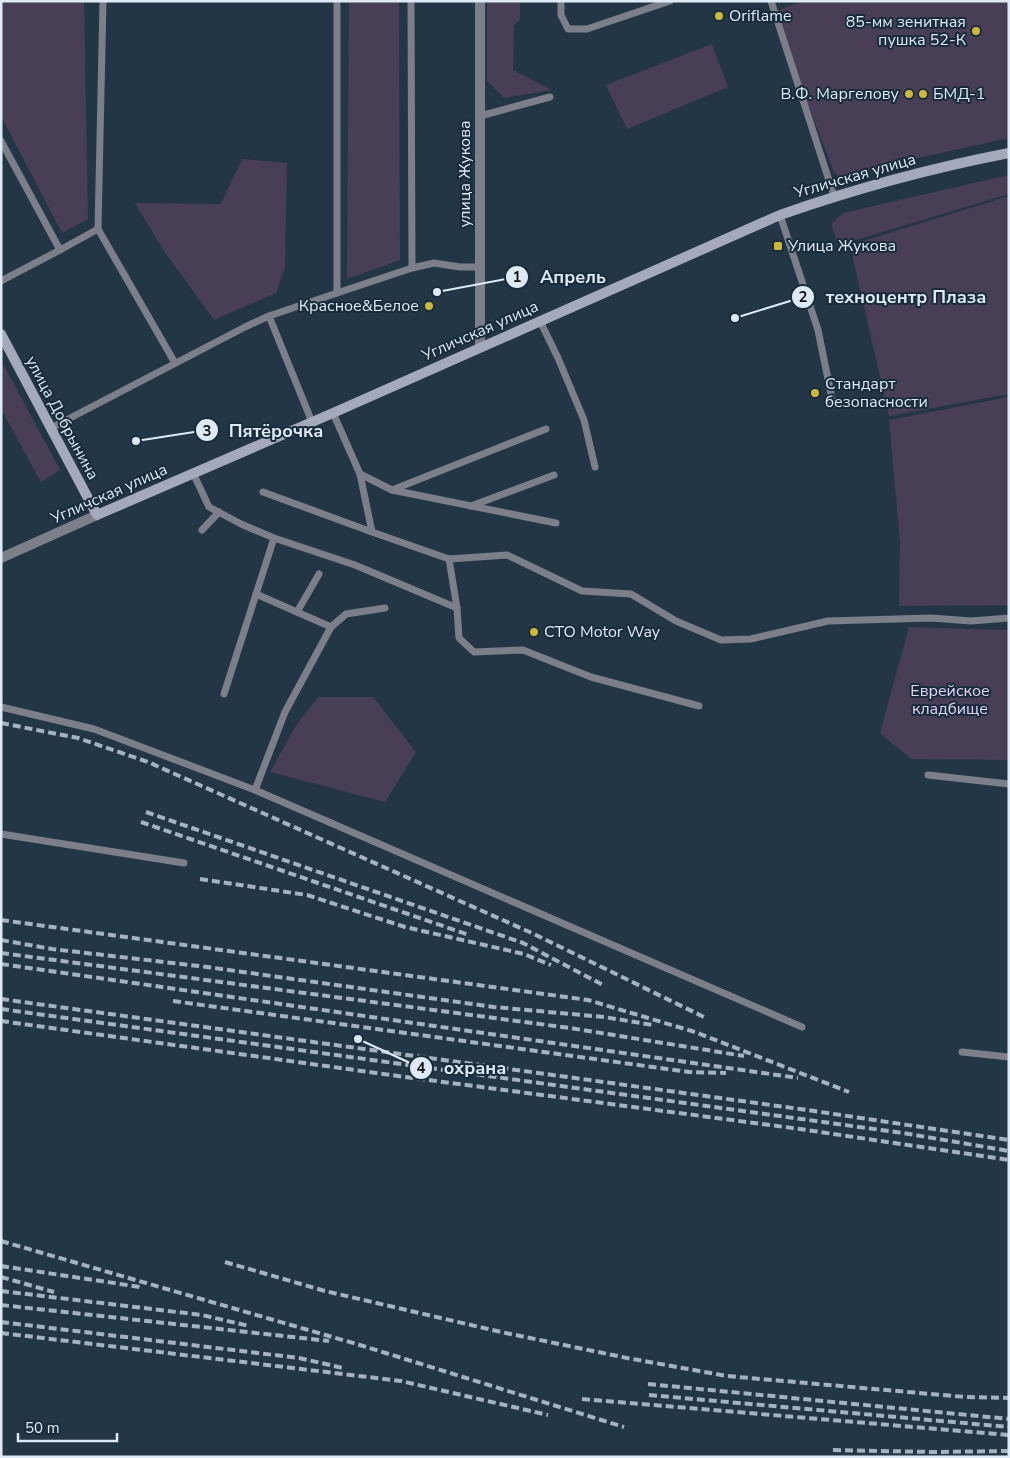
<svg xmlns="http://www.w3.org/2000/svg" width="1010" height="1458" font-family="'Nunito Sans',sans-serif">
<style>
.green{fill:#483f57}
.lines{fill:none;stroke-linecap:round;stroke-linejoin:round}
.service{stroke:#7c7f8a;stroke-width:7}
.minor{stroke:#7c7f8a;stroke-width:10}
.tertiary{stroke:#7c7f8a;stroke-width:10}
.secondary{stroke:#a4aabc;stroke-width:10}
.rail{stroke:#a4b3bf;stroke-width:4;stroke-dasharray:8 4;stroke-linecap:butt}
.poi-dot{fill:#cdb938;stroke:#182c3b;stroke-width:2}
.labels{text-anchor:middle;dominant-baseline:central;stroke-width:4;stroke-linejoin:round;paint-order:stroke}
.poi-label{font-size:16px;fill:#deeaf5;stroke:#182c3b;text-anchor:start}
.street-label{font-size:16px;fill:#deeaf5;stroke:#182c3b}
.park-label{font-size:16px;fill:#e1d5f8;stroke:#182c3b}
.leader{fill:none;stroke:#deeaf5;stroke-width:2}
.callout-dot{fill:#deeaf5;stroke:#182c3b;stroke-width:2}
.mark-label{font-size:15px;text-anchor:middle;font-weight:bold;fill:#111}
.callout-label{font-size:18px;text-anchor:middle;font-weight:bold;fill:#deeaf5;stroke:#182c3b;stroke-width:4;stroke-linejoin:round;paint-order:stroke}
</style>
<rect width="100%" height="100%" fill="#223646"/>
<g class="green">
<polygon points="1,1 84,1 88,219 62,233 1,116"/>
<polygon points="349,1 399,1 400,260 347,279"/>
<polygon points="487,1 520,1 520,19 514,26 513,70 552,90 504,98 487,81"/>
<polygon points="803,1 1009,1 1009,138 882,166 841,179 834,172 803,91 778,10"/>
<polygon points="712,44 728,87 627,129 606,85"/>
<polygon points="242,159 287,163 285,267 276,293 214,320 164,251 135,203 221,204"/>
<polygon points="1009,175 1009,194 839,245 831,224 843,213"/>
<polygon points="1009,196 1009,394 889,416 850,245"/>
<polygon points="1,360 60,470 41,482 1,409"/>
<polygon points="1009,397 1009,605 899,606 900,542 889,420"/>
<polygon points="909,627 1009,630 1009,760 911,759 880,733"/>
<polygon points="318,697 373,697 416,752 385,802 270,772 297,724"/>
</g>
<g class="lines">
<g class="service">
<polyline points="337,1 337,293 412,268"/>
<polyline points="411,1 412,268 434,263 460,267 480,267"/>
<polyline points="561,1 561,15 568,29 587,29 670,1"/>
<polyline points="771,1 834,196"/>
<polyline points="480,116 550,97"/>
<polyline points="1,141 60,250 1,281"/>
<polyline points="780,215 818,330 833,404"/>
<polyline points="98,229 103,1"/>
<polyline points="60,250 98,229 175,363"/>
<polyline points="269,316 312,422"/>
<polyline points="540,321 558,358 584,420 595,467"/>
<polyline points="333,413 360,474 372,532 449,559 457,608 459,638 474,652 523,650 591,677 699,706"/>
<polyline points="51,428 245,327 269,316 337,293"/>
<polyline points="193,473 209,507 241,524 274,538 355,565 457,608"/>
<polyline points="360,474 392,490 556,523"/>
<polyline points="392,490 546,429"/>
<polyline points="263,492 372,532"/>
<polyline points="471,506 554,475"/>
<polyline points="202,530 219,512"/>
<polyline points="449,559 507,555 582,591 631,594 676,621 721,640 751,639 828,621 931,618 971,621 1009,618"/>
<polyline points="297,612 319,574"/>
<polyline points="331,627 346,614 385,608"/>
<polyline points="224,694 274,538"/>
<polyline points="1,707 94,729 255,790 802,1027"/>
<polyline points="928,775 1009,784"/>
<polyline points="255,790 285,712 331,627 256,594"/>
<polyline points="1,834 184,863"/>
<polyline points="962,1052 1009,1057"/>
</g>
<polyline class="minor" points="480,1 480,347"/>
<polyline class="tertiary" points="1,558 97,515"/>
<path class="secondary" d="M1,334L97,515L333,413L780,215C854,189 931,168 1009,153"/>
<g class="rail">
<polyline points="1,723 78,738 148,762 534,934 706,1018"/>
<polyline points="146,812 523,943 603,985"/>
<polyline points="141,822 469,935"/>
<polyline points="200,879 307,895 405,927 524,954 551,965"/>
<polyline points="1,920 588,1000 695,1032 849,1092"/>
<polyline points="1,940 52,949 207,967 494,1007 604,1017 653,1025"/>
<polyline points="1,953 570,1028 744,1056"/>
<polyline points="1,964 798,1078"/>
<polyline points="1,999 807,1110 1009,1140"/>
<polyline points="173,1001 689,1072 726,1073"/>
<polyline points="1,1009 903,1133 1009,1151"/>
<polyline points="1,1021 398,1076 800,1129 1009,1160"/>
<polyline points="1,1241 360,1345 624,1427"/>
<polyline points="225,1262 325,1291 501,1332 627,1358 727,1376 965,1397 1009,1398"/>
<polyline points="1,1266 140,1287"/>
<polyline points="1,1277 54,1292"/>
<polyline points="1,1291 202,1315 249,1326"/>
<polyline points="1,1305 329,1341"/>
<polyline points="1,1322 299,1358 343,1368"/>
<polyline points="1,1333 401,1381 548,1415"/>
<polyline points="648,1384 1009,1419"/>
<polyline points="649,1395 1009,1427"/>
<polyline points="582,1399 1009,1435"/>
<polyline points="833,1450 932,1452 1009,1451"/>
</g>
</g>
<g class="poi-dot">
<circle cx="719" cy="16" r="5"/>
<circle cx="976" cy="31" r="5"/>
<circle cx="909" cy="94" r="5"/>
<circle cx="923" cy="94" r="5"/>
<rect x="773" y="241" width="10" height="10" rx="2.5"/>
<circle cx="429" cy="306" r="5"/>
<circle cx="815" cy="393" r="5"/>
<circle cx="534" cy="632" r="5"/>
</g>
<g class="labels">
<g class="poi-label">
<text x="729" y="16">Oriflame</text>
<text x="966" y="22" text-anchor="end">85-мм зенитная<tspan x="966" dy="18">пушка 52-К</tspan></text>
<text x="899" y="94" text-anchor="end">В.Ф. Маргелову</text>
<text x="933" y="94">БМД-1</text>
<text x="788" y="246">Улица Жукова</text>
<text x="419" y="306" text-anchor="end">Красное&amp;Белое</text>
<text x="825" y="384">Стандарт<tspan x="825" dy="18">безопасности</tspan></text>
<text x="544" y="632">СТО Motor Way</text>
</g>
<g class="street-label">
<text transform="translate(465 174) rotate(-90)">улица Жукова</text>
<text transform="translate(855 176) rotate(-16)">Угличская улица</text>
<text transform="translate(480 331) rotate(-24)">Угличская улица</text>
<text transform="translate(62 418) rotate(62)">улица Добрынина</text>
<text transform="translate(109 494) rotate(-24)">Угличская улица</text>
</g>
<g class="park-label">
<text x="950" y="691">Еврейское<tspan x="950" dy="18">кладбище</tspan></text>
</g>
</g>
<path class="leader" d="M437 292L517 277M735 318L803 297M136 441L207 430M358 1039L421 1068"/>
<g class="callout-dot">
<circle cx="437" cy="292" r="5"/>
<circle cx="735" cy="318" r="5"/>
<circle cx="136" cy="441" r="5"/>
<circle cx="358" cy="1039" r="5"/>
<circle cx="517" cy="277" r="12"/>
<circle cx="803" cy="297" r="12"/>
<circle cx="207" cy="430" r="12"/>
<circle cx="421" cy="1068" r="12"/>
</g>
<g class="mark-label">
<text x="517" y="282">1</text>
<text x="803" y="302">2</text>
<text x="207" y="436">3</text>
<text x="421" y="1073">4</text>
</g>
<g class="callout-label">
<text x="573" y="283">Апрель</text>
<text x="906" y="303">техноцентр Плаза</text>
<text x="276" y="437">Пятёрочка</text>
<text x="475" y="1074">охрана</text>
</g>
<rect width="1010" height="1458" fill="none" stroke="#deeaf5" stroke-width="5"/>
<path d="M18 1433v8h99v-8" fill="none" stroke="#deeaf5" stroke-width="2.5"/>
<text x="25" y="1433" font-size="15" fill="#deeaf5" stroke="#182c3b" stroke-width="4" paint-order="stroke">50 m</text>
</svg>
